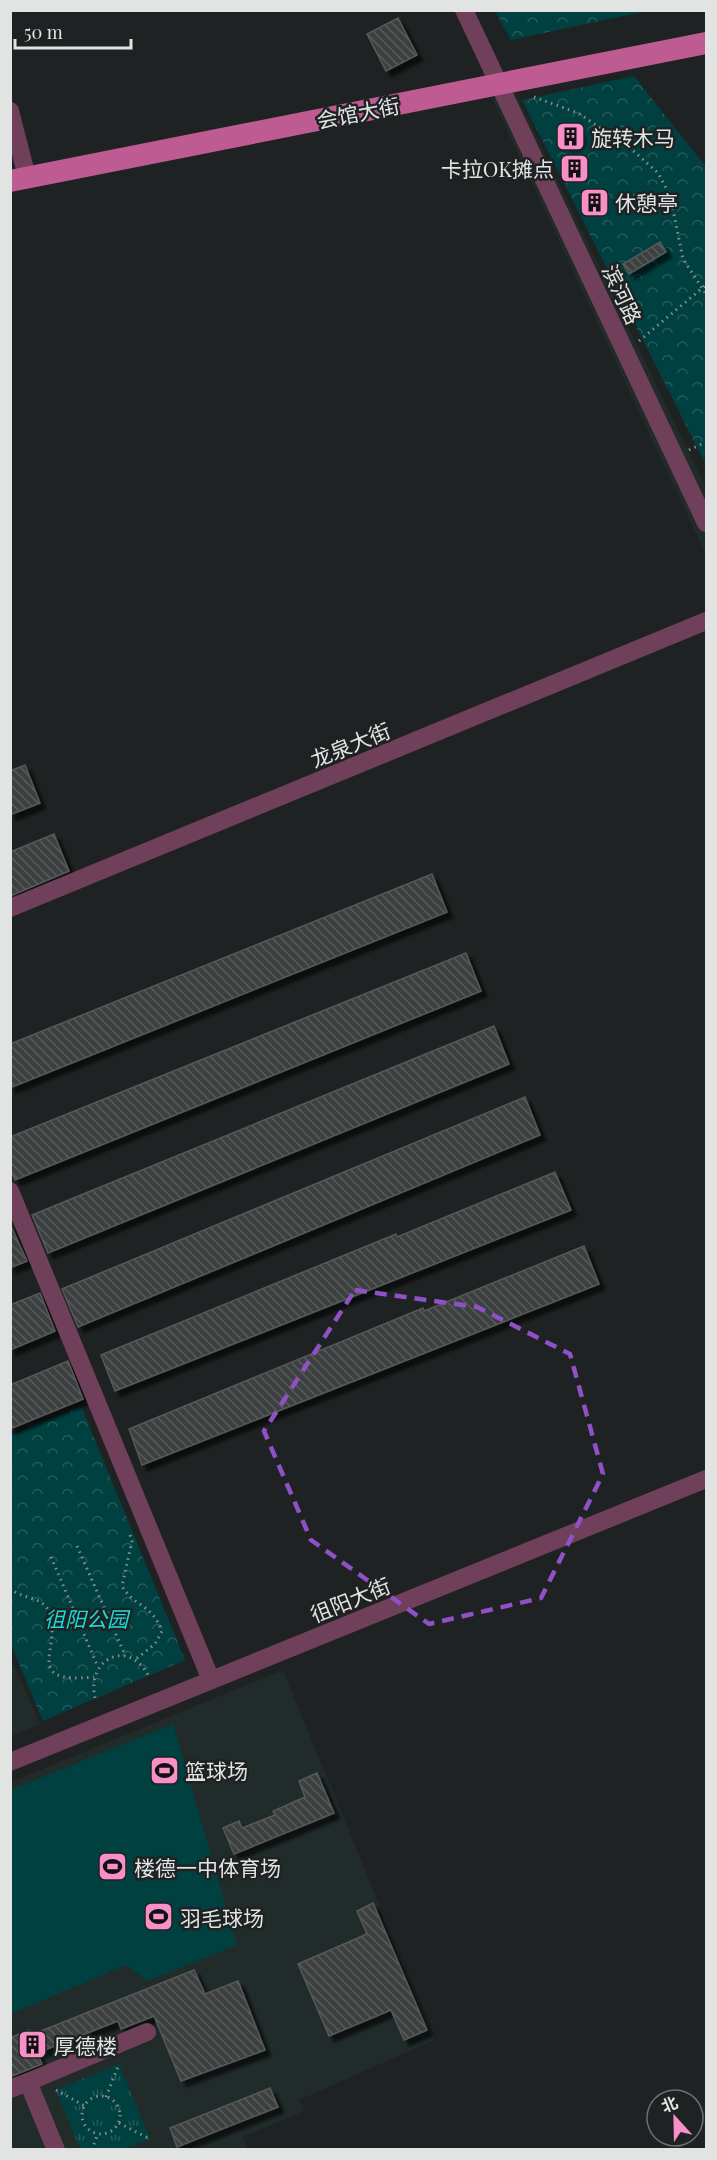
<svg xmlns="http://www.w3.org/2000/svg" width="717" height="2160" font-family="'Playfair Display','Noto Sans SC',serif">
<style>
.built{fill:#202b2a}
.grass{fill:url(#grass-tufts)}
.park{fill:url(#park-crowns)}
.garden{fill:#004040}
.building{fill:url(#building-back-hatch);stroke:#555959;stroke-width:1.5;filter:url(#shadow)}
.lines{fill:none;stroke-linecap:round;stroke-linejoin:round}
.path{stroke:#8a8c8c;stroke-width:3;stroke-dasharray:1.5 4.5;stroke-linecap:butt}
.minor{stroke:#70405a;stroke-width:18}
.major{stroke:#be5b93;stroke-width:22}
.marked{fill:none;stroke:#9051c6;stroke-width:4.5;stroke-dasharray:12 8;stroke-linejoin:round}
.labels{text-anchor:middle;dominant-baseline:central;stroke-width:5;stroke-linejoin:round;paint-order:stroke}
.street-label{font-size:21px;fill:#e2e4e4;stroke:#1f2222}
.poi-label{font-size:21px;fill:#e2e4e4;stroke:#1f2222;text-anchor:start}
.park-label{font-size:21px;font-style:italic;fill:#14dedd;stroke:#1f2222}
</style>
<defs>
<pattern id="grass-tufts" width="24" height="20" patternUnits="userSpaceOnUse" patternTransform="scale(1.5)"><rect width="24" height="20" fill="#004040"/><path d="M3 7l-1-3M5 7V3M7 7l1-3M15 17l-1-3M17 17v-4M19 17l1-3" fill="none" stroke="#255b5b"/></pattern>
<pattern id="park-crowns" width="20" height="18" patternUnits="userSpaceOnUse" patternTransform="scale(1.5)"><rect width="20" height="18" fill="#004040"/><path d="M2 6a3 3 0 1 1 6 0M12 15a3 3 0 1 1 6 0" fill="none" stroke="#255b5b"/></pattern>
<pattern id="building-back-hatch" width="6" height="6" patternUnits="userSpaceOnUse" patternTransform="scale(1.5)"><rect width="6" height="6" fill="#3e4141"/><path d="M-1 5l2 2M0 0l6 6M5-1l2 2" fill="none" stroke="#5a5c5c"/></pattern>
<filter id="shadow"><feDropShadow dx="5.5" dy="5.5" stdDeviation="1.5" flood-color="#0009"/></filter>
</defs>
<rect width="100%" height="100%" fill="#1f2222"/>
<g class="built">
<polygon points="515,92 706,488 706,555 492,98"/>
<polygon points="10,1656 40,1724 11,1736 10,1736"/>
<polygon points="283,1670 435,2040 299,2100 304,2111 243,2137 248,2149 11,2150 11,1782"/>
</g>
<polygon class="grass" points="119,2064 150,2139 123,2149 80,2149 56,2090"/>
<g class="park">
<polygon points="495,11 647,11 511,40"/>
<polygon points="634,76 706,167 706,465 522,100"/>
<polygon points="81,1406 185,1660 43,1721 11,1645 11,1435"/>
</g>
<polygon class="garden" points="173,1724 237,1945 147,1981 126,1965 11,2014 11,1790"/>
<g class="building">
<polygon points="398,18 417,55 386,71 367,34"/>
<circle cx="570" cy="136" r="10"/>
<polygon points="660,242 666,252 629,274 623,264"/>
<polygon points="25,765 40,803 10,815 10,771"/>
<polygon points="54,834 69,871 10,896 10,852"/>
<polygon points="432,874 447,912 10,1088 10,1044"/>
<polygon points="466,953 481,991 15,1180 10,1168 10,1137"/>
<polygon points="494,1026 509,1064 48,1253 32,1215"/>
<polygon points="525,1097 540,1135 78,1327 62,1289"/>
<polygon points="555,1172 571,1210 115,1391 101,1355 396,1234 397,1237"/>
<polygon points="10,1224 27,1261 10,1268"/>
<polygon points="584,1246 599,1284 142,1465 129,1429 423,1308 424,1311"/>
<polygon points="40,1293 55,1331 10,1350 10,1305"/>
<polygon points="68,1361 83,1399 10,1429 10,1385"/>
<polygon points="317,1773 334,1813 234,1854 223,1828 239,1821 242,1828 275,1815 273,1811 305,1797 299,1781"/>
<polygon points="373,1903 427,2030 404,2040 391,2010 329,2036 298,1964 367,1934 357,1911"/>
<polygon points="194,1970 205,1994 238,1981 265,2050 181,2081 154,2016 121,2029 118,2021 37,2053 42,2064 10,2077 10,2038 29,2030 31,2035"/>
<polygon points="270,2088 278,2107 177,2147 170,2128"/>
</g>
<g class="lines">
<g class="path">
<polyline points="534,97 578,113 629,147 658,173 670,195 683,259 706,294"/>
<polyline points="639,341 706,285"/>
<polyline points="689,450 706,442"/>
<path d="M130,1535L132,1541L122,1586C134,1607 151,1603 162,1631L155,1644L136,1659"/>
<polyline points="77,1546 125,1655"/>
<polyline points="51,1557 98,1667"/>
<path d="M10,1588C20,1599 43,1596 49,1612C63,1649 20,1684 94,1677"/>
<path d="M95,1698C86,1659 128,1638 148,1675"/>
<polyline points="56,2090 85,2106"/>
<circle cx="101" cy="2115" r="19"/>
<polyline points="106,2097 119,2064"/>
<polyline points="119,2123 150,2139"/>
<polyline points="92,2150 98,2133"/>
</g>
<g class="minor">
<polyline points="464,10 706,523"/>
<polyline points="10,111 27,177"/>
<polyline points="10,908 706,621"/>
<polyline points="10,1191 211,1680"/>
<polyline points="10,1762 706,1479"/>
<polyline points="10,2089 28,2082"/>
<polyline points="56,2150 28,2082 147,2032"/>
</g>
<polyline class="major" points="10,181 706,43"/>
</g>
<path class="marked" d="M355,1290L477,1307L570,1354L603,1474L541,1598L429,1624L311,1540L264,1431Z"/>
<defs>
<symbol id="building-square" viewBox="-11 -11 22 22"><rect x="-9" y="-9" width="18" height="18" rx="4" fill="#f98fc9" stroke="#1f2222"/><path d="M-4-6H4V6H1V3H-1V6H-4ZM-2.5-4.3h1.7v1.8h-1.7ZM.8-4.3h1.7v1.8H.8ZM-2.5-1h1.7V.8h-1.7ZM.8-1h1.7V.8H.8Z" fill="#111"/></symbol>
<symbol id="stadium-square" viewBox="-11 -11 22 22"><rect x="-9" y="-9" width="18" height="18" rx="4" fill="#f98fc9" stroke="#1f2222"/><path d="M0-5a6.5 5 0 1 0 0 10a6.5 5 0 1 0 0-10ZM-3.5-1.8h7v3.6h-7Z" fill="#111"/></symbol>
</defs>
<g fill-rule="evenodd">
<use href="#building-square" x="554" y="120" width="33" height="33"/>
<use href="#building-square" x="558" y="152" width="33" height="33"/>
<use href="#building-square" x="578" y="186" width="33" height="33"/>
<use href="#stadium-square" x="148" y="1754" width="33" height="33"/>
<use href="#stadium-square" x="96" y="1850" width="33" height="33"/>
<use href="#stadium-square" x="142" y="1900" width="33" height="33"/>
<use href="#building-square" x="16" y="2028" width="33" height="33"/>
</g>
<g class="labels">
<g class="street-label">
<text transform="translate(358 112) rotate(-11)">会馆大街</text>
<text transform="translate(623 294) rotate(65)">滨河路</text>
<text transform="translate(350 744) rotate(-22)">龙泉大街</text>
<text transform="translate(350 1599) rotate(-22)">徂阳大街</text>
</g>
<g class="poi-label">
<text x="591" y="137">旋转木马</text>
<text x="554" y="168" text-anchor="end">卡拉OK摊点</text>
<text x="615" y="202">休憩亭</text>
<text x="185" y="1770">篮球场</text>
<text x="134" y="1867">楼德一中体育场</text>
<text x="180" y="1917">羽毛球场</text>
<text x="54" y="2045">厚德楼</text>
</g>
<g class="park-label">
<text x="86" y="1618">徂阳公园</text>
</g>
</g>
<rect width="717" height="2160" fill="none" stroke="#e2e4e4" stroke-width="24"/>
<g transform="translate(675 2118) rotate(338)"><circle r="28" fill="#1f2222" stroke="#6d7070" stroke-width="1.5"/>
<path d="M0-4.5L10 22L0 15L-10 22Z" fill="#f98fc9"/>
<text y="-9" font-size="16" font-weight="bold" text-anchor="middle" fill="#e2e4e4">北</text>
</g>
<path d="M15 39v9h116v-9" fill="none" stroke="#e2e4e4" stroke-width="3"/>
<text x="24" y="39" font-size="18" fill="#e2e4e4" stroke="#1f2222" stroke-width="4.5" paint-order="stroke">50 m</text>
</svg>
